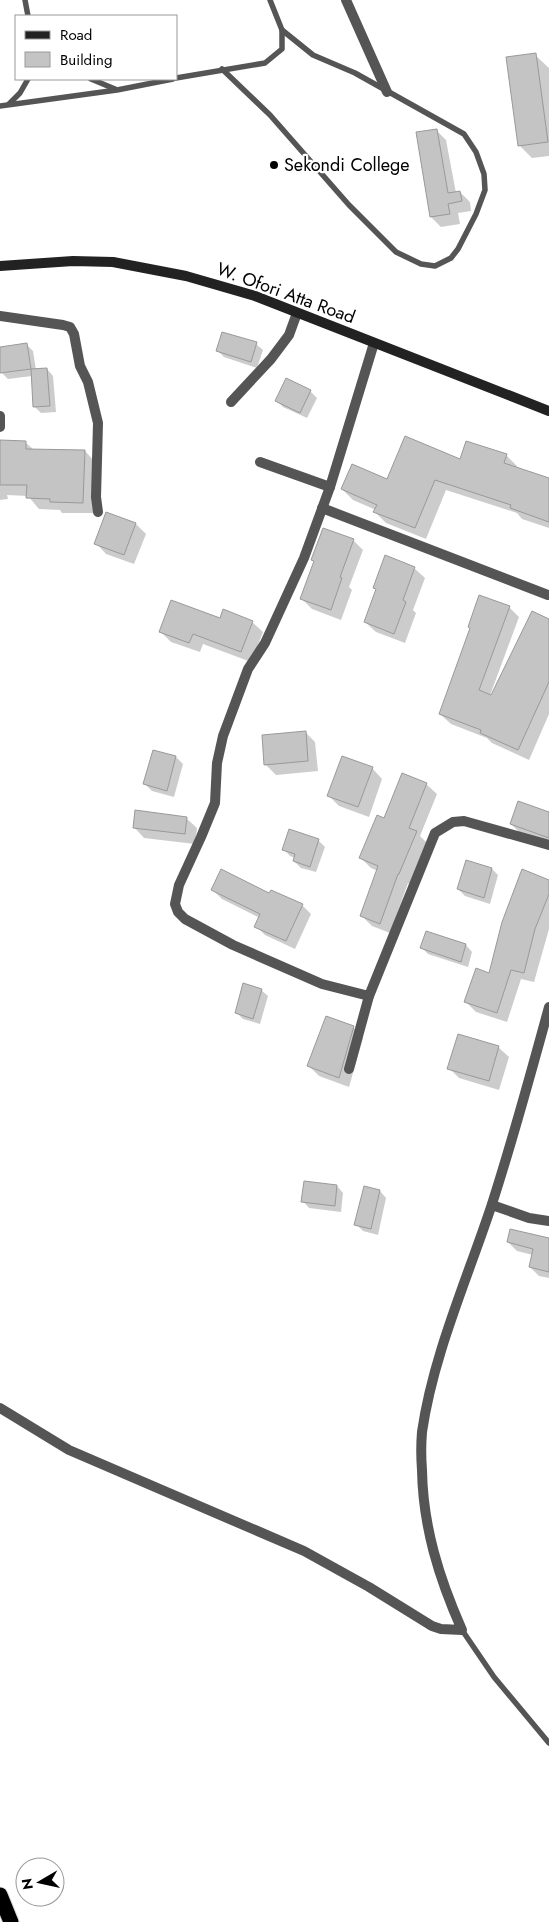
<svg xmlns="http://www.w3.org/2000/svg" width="549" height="1922" font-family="Jost,sans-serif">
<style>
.shadow{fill:#0003}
.building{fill:#c4c4c4;stroke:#999}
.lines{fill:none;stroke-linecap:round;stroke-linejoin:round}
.highway-casing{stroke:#dbdbdb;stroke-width:17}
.lane{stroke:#555;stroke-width:5.5}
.street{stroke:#555;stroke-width:10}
.secondary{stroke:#222;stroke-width:10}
.highway{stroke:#000;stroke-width:15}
.poi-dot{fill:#000;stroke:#fff;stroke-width:2}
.labels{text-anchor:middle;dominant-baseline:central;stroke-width:4.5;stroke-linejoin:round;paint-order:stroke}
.poi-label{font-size:18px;fill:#000;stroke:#fff;text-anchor:start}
.street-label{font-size:18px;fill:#000;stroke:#fff}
</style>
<rect width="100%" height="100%" fill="#fff"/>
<g class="shadow">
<polygon points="535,55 549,68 549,156 532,158 519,145"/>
<polygon points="436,130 446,140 456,193 460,192 470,202 471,211 458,213 460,224 441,227 431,217"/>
<polygon points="256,344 263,350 257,368 224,357 218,351"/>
<polygon points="27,345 33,351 36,370 47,369 53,376 56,412 41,413 34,406 32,376 8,379 2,373 0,348"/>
<polygon points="310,391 317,398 307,418 283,407 277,401"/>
<polygon points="0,441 25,442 34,450 85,451 96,463 94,513 62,513 60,510 39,509 28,496 7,495 8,499 0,500"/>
<polygon points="506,455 517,466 516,469 549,480 549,528 522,519 517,513 446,490 426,539 386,523 375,512 376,510 353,500 342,489 387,481 461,461"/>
<polygon points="136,524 146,534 134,564 106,554 96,543"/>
<polygon points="353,540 363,550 349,587 352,590 341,620 312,609 302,599"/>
<polygon points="414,568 425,578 413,610 416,613 405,643 376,632 365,622"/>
<polygon points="509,607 519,617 489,698 549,621 549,714 529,760 492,743 487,738 451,724 440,714"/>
<polygon points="220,619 252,622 263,632 251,662 203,644 200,652 171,642 161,632"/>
<polygon points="305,732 315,742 318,771 276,775 265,764"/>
<polygon points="154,751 176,757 183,764 174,797 152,791 145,784"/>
<polygon points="372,768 382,779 369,817 339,806 329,796"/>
<polygon points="426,784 437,794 420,836 426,842 409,884 408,883 390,933 372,926 362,916 378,871 371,868 361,858 385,819"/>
<polygon points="549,813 549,844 521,834 511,824"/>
<polygon points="186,818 197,828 195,844 144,838 134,827"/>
<polygon points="318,840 325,847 316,872 301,868 294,861 295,858 290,856 284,849"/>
<polygon points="467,861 492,869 498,875 490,904 465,896 458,889"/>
<polygon points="549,881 549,929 534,982 521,979 507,1022 476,1012 466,1002 490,974"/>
<polygon points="213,890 270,895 302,905 311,914 295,949 265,935 256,926 260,918 222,899"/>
<polygon points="466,945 472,952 468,967 428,954 422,948"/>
<polygon points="261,990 268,996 260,1024 243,1019 237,1013"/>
<polygon points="353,1027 363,1038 349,1087 319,1076 309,1066"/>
<polygon points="498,1047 509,1057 499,1090 459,1078 449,1068"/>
<polygon points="337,1186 343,1193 341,1212 309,1208 303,1201"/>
<polygon points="380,1191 386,1198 378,1235 363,1231 356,1224"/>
<polygon points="549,1239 549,1278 539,1276 530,1267 533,1255 517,1251 508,1242"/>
</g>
<g class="building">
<polygon points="536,53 548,142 518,146 506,57"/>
<polygon points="437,129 448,193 460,191 462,201 448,204 450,214 430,217 416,132"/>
<polygon points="222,332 257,342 251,362 216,351"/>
<polygon points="27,343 31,369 0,373 0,347"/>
<polygon points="47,368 50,406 33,407 31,369"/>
<polygon points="286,378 311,390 300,413 275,401"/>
<polygon points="405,436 460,459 466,441 507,454 504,463 549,478 549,522 510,508 511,505 435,480 415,528 373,512 377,505 341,489 352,464 387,479"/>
<polygon points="0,440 26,441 26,449 85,450 83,503 50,502 50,499 26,498 27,485 0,485"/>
<polygon points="106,512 136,523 124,555 94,544"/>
<polygon points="323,528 354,539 340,577 342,578 331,610 300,599 314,561 311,560"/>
<polygon points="385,555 415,567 403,600 406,602 394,634 364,622 376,589 373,588"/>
<polygon points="479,595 510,606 479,690 491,695 532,611 549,619 549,682 518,750 480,733 481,730 439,714 470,628 468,627"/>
<polygon points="171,600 220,618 223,609 253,621 241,652 193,634 189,643 159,632"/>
<polygon points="306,731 308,761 264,765 262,735"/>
<polygon points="153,750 176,756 167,791 143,784"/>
<polygon points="342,756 373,767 358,807 327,796"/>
<polygon points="402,773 427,783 409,828 417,831 399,874 398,874 380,924 360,916 378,866 359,858 377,815 384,818"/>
<polygon points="518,801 549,812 549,838 510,824"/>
<polygon points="135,810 187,817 185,834 133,828"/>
<polygon points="289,829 319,839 310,867 293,861 295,854 282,850"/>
<polygon points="466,860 492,868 484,898 457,889"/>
<polygon points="221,869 269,893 271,890 303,904 286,941 254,927 260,914 211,890"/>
<polygon points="522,869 549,880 549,894 535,929 524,973 511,970 497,1013 464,1002 476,968 489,973 502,922"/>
<polygon points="426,931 466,944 461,962 420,948"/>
<polygon points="243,983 262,989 253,1019 235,1013"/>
<polygon points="326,1016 354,1026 339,1078 307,1066"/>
<polygon points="458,1034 499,1046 489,1081 447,1069"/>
<polygon points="304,1181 337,1185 335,1206 301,1202"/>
<polygon points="364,1186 380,1190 371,1229 354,1225"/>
<polygon points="510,1229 549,1238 549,1272 529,1267 533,1249 507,1242"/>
</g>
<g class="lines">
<defs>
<polyline id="highway" points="0,1895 11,1922"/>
</defs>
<use href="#highway" class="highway-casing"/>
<g class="lane">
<polyline points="25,0 28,16"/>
<polyline points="222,69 270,115 349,205 396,252 421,264 435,266 451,258 458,249 476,214 485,190 484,174 476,152 464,134 355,73 313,55 282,30"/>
<polyline points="176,78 265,63 282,49 282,30 270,0"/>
<polyline points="91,79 115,89"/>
<polyline points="9,104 20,93 28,79"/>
<polyline points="0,106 117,90 173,79"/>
<polyline points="462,1630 494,1677 549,1743"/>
</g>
<g class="street">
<polyline points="346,0 387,92"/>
<polyline points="0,316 63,325 70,327 74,334 80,366 88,382 98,423 96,497 98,512"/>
<polyline points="231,402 271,359 289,335 297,313"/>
<polyline points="0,416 0,427"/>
<polyline points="260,462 330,487"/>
<polyline points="322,508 548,595"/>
<polyline points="369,996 322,984 233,945 185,919 178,912 175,904 179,885 201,837 215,803 217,763 223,736 248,669 265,643 304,558 330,487 374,343"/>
<polyline points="349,1069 369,996 435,833 453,822 464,821 549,845"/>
<polyline points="492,1205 529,1218 549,1221"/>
<path d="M0,1408L69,1450L304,1551L369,1587L432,1626L441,1629L462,1630C439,1578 423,1527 422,1470C421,1457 421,1444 422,1432C433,1355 468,1277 492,1204C513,1139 531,1073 549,1007"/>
</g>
<polyline class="secondary" points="0,266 73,261 113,262 186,276 255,296 549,411"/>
<use href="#highway" class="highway"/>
</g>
<circle class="poi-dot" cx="274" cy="165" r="5"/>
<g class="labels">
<g class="poi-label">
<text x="284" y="165">Sekondi College</text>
</g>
<g class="street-label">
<text transform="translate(286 293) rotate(20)">W. Ofori Atta Road</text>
</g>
</g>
<rect x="15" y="15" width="162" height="65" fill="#ffffff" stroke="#999999"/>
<rect x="25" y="31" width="25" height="8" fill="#222222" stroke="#999999"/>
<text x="60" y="40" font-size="15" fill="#000000">Road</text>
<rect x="25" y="52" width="25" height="15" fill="#c4c4c4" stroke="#999999"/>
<text x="60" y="65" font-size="15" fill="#000000">Building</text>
<g transform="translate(40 1882) rotate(261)"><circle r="24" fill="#ffffff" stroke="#999999"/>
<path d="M0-4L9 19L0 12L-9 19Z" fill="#000000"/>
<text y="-8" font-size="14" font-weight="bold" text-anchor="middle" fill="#000000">N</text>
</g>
</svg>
